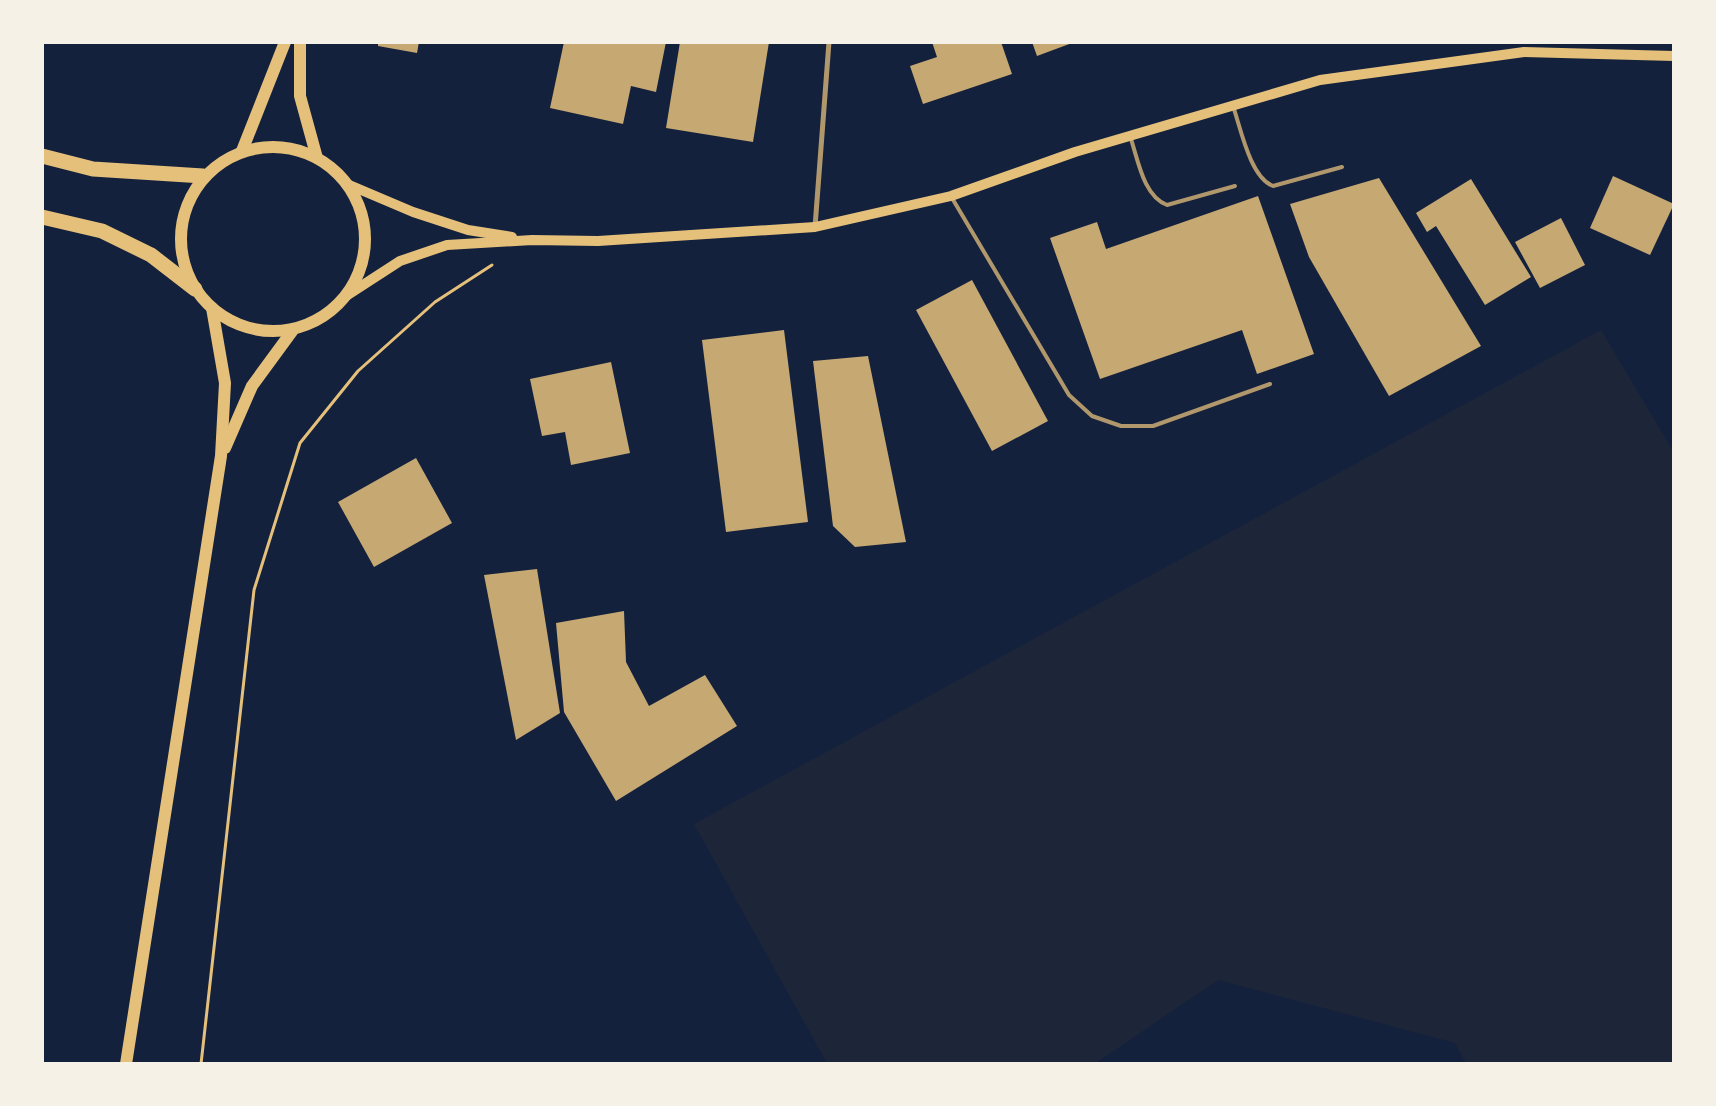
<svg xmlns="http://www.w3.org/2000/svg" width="1716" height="1106" font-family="Quicksand,sans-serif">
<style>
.green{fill:#1d2539}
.building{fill:#c6a872}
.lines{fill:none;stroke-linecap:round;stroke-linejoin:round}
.path{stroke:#e5c07b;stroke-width:3}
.service{stroke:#b1986c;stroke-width:4}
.minor{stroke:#b1986c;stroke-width:5}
.secondary{stroke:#e5c07b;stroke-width:10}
.primary{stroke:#e5c07b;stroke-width:12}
.motorway{stroke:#e5c07b;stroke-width:15}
</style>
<rect width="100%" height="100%" fill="#14213d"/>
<polygon class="green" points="1601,330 1673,451 1673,1063 1466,1063 1455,1043 1218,980 1096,1063 827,1063 694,824"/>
<g class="building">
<polygon points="378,42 419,42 417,53 378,46"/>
<polygon points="564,42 666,42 656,92 631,86 623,124 550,108"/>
<polygon points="680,42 769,42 753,142 666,128"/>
<polygon points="932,42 1001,42 1012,74 923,104 910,66 937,57"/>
<polygon points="1032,42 1072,42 1072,43 1037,56"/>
<polygon points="1613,176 1674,204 1650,255 1590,228"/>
<polygon points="1379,178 1481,346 1389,396 1309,257 1290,204"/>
<polygon points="1471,179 1531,277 1485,305 1436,226 1427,232 1416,213"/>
<polygon points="1258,196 1314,354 1257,374 1242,330 1100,379 1050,238 1097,222 1106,249"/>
<polygon points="1561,218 1585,265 1540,288 1515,242"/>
<polygon points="972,280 1048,421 992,451 916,310"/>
<polygon points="784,330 808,522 726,532 702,340"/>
<polygon points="868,356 906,542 855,547 833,526 813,361"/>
<polygon points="611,362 630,453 571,465 565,432 542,436 530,379"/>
<polygon points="416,458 452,523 374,567 338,502"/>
<polygon points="537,569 560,713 516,740 484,575"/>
<polygon points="624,611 626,662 649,706 705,675 737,726 616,801 564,712 556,623"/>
</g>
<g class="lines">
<polyline class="path" points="201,1064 254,590 300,443 358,371 435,302 492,265"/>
<g class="service">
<path d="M1233,106C1241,129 1250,177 1273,186L1342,167"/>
<path d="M1130,136C1138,159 1143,196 1167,205L1235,186"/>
<polyline points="952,198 1069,395 1092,416 1121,426 1153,426 1270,384"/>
</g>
<polyline class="minor" points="815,227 829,42"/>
<g class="secondary">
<polyline points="347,184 413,212 468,230 512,237"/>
<polyline points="346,296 400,261 447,245 532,240 598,241 815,227 951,196 1075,152 1320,80 1524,52 1674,56"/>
</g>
<g class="primary">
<polyline points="300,42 300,96 317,158"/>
<circle cx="273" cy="239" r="92"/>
<polyline points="242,151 285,42"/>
<polyline points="225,448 252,386 293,330"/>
<polyline points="126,1064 221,456 225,383 212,308"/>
</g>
<g class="motorway">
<polyline points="42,156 93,169 203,176"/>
<polyline points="42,217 102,231 151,255 195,289"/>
</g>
</g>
<rect width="1716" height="1106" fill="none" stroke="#f6f1e7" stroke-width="88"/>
</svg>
